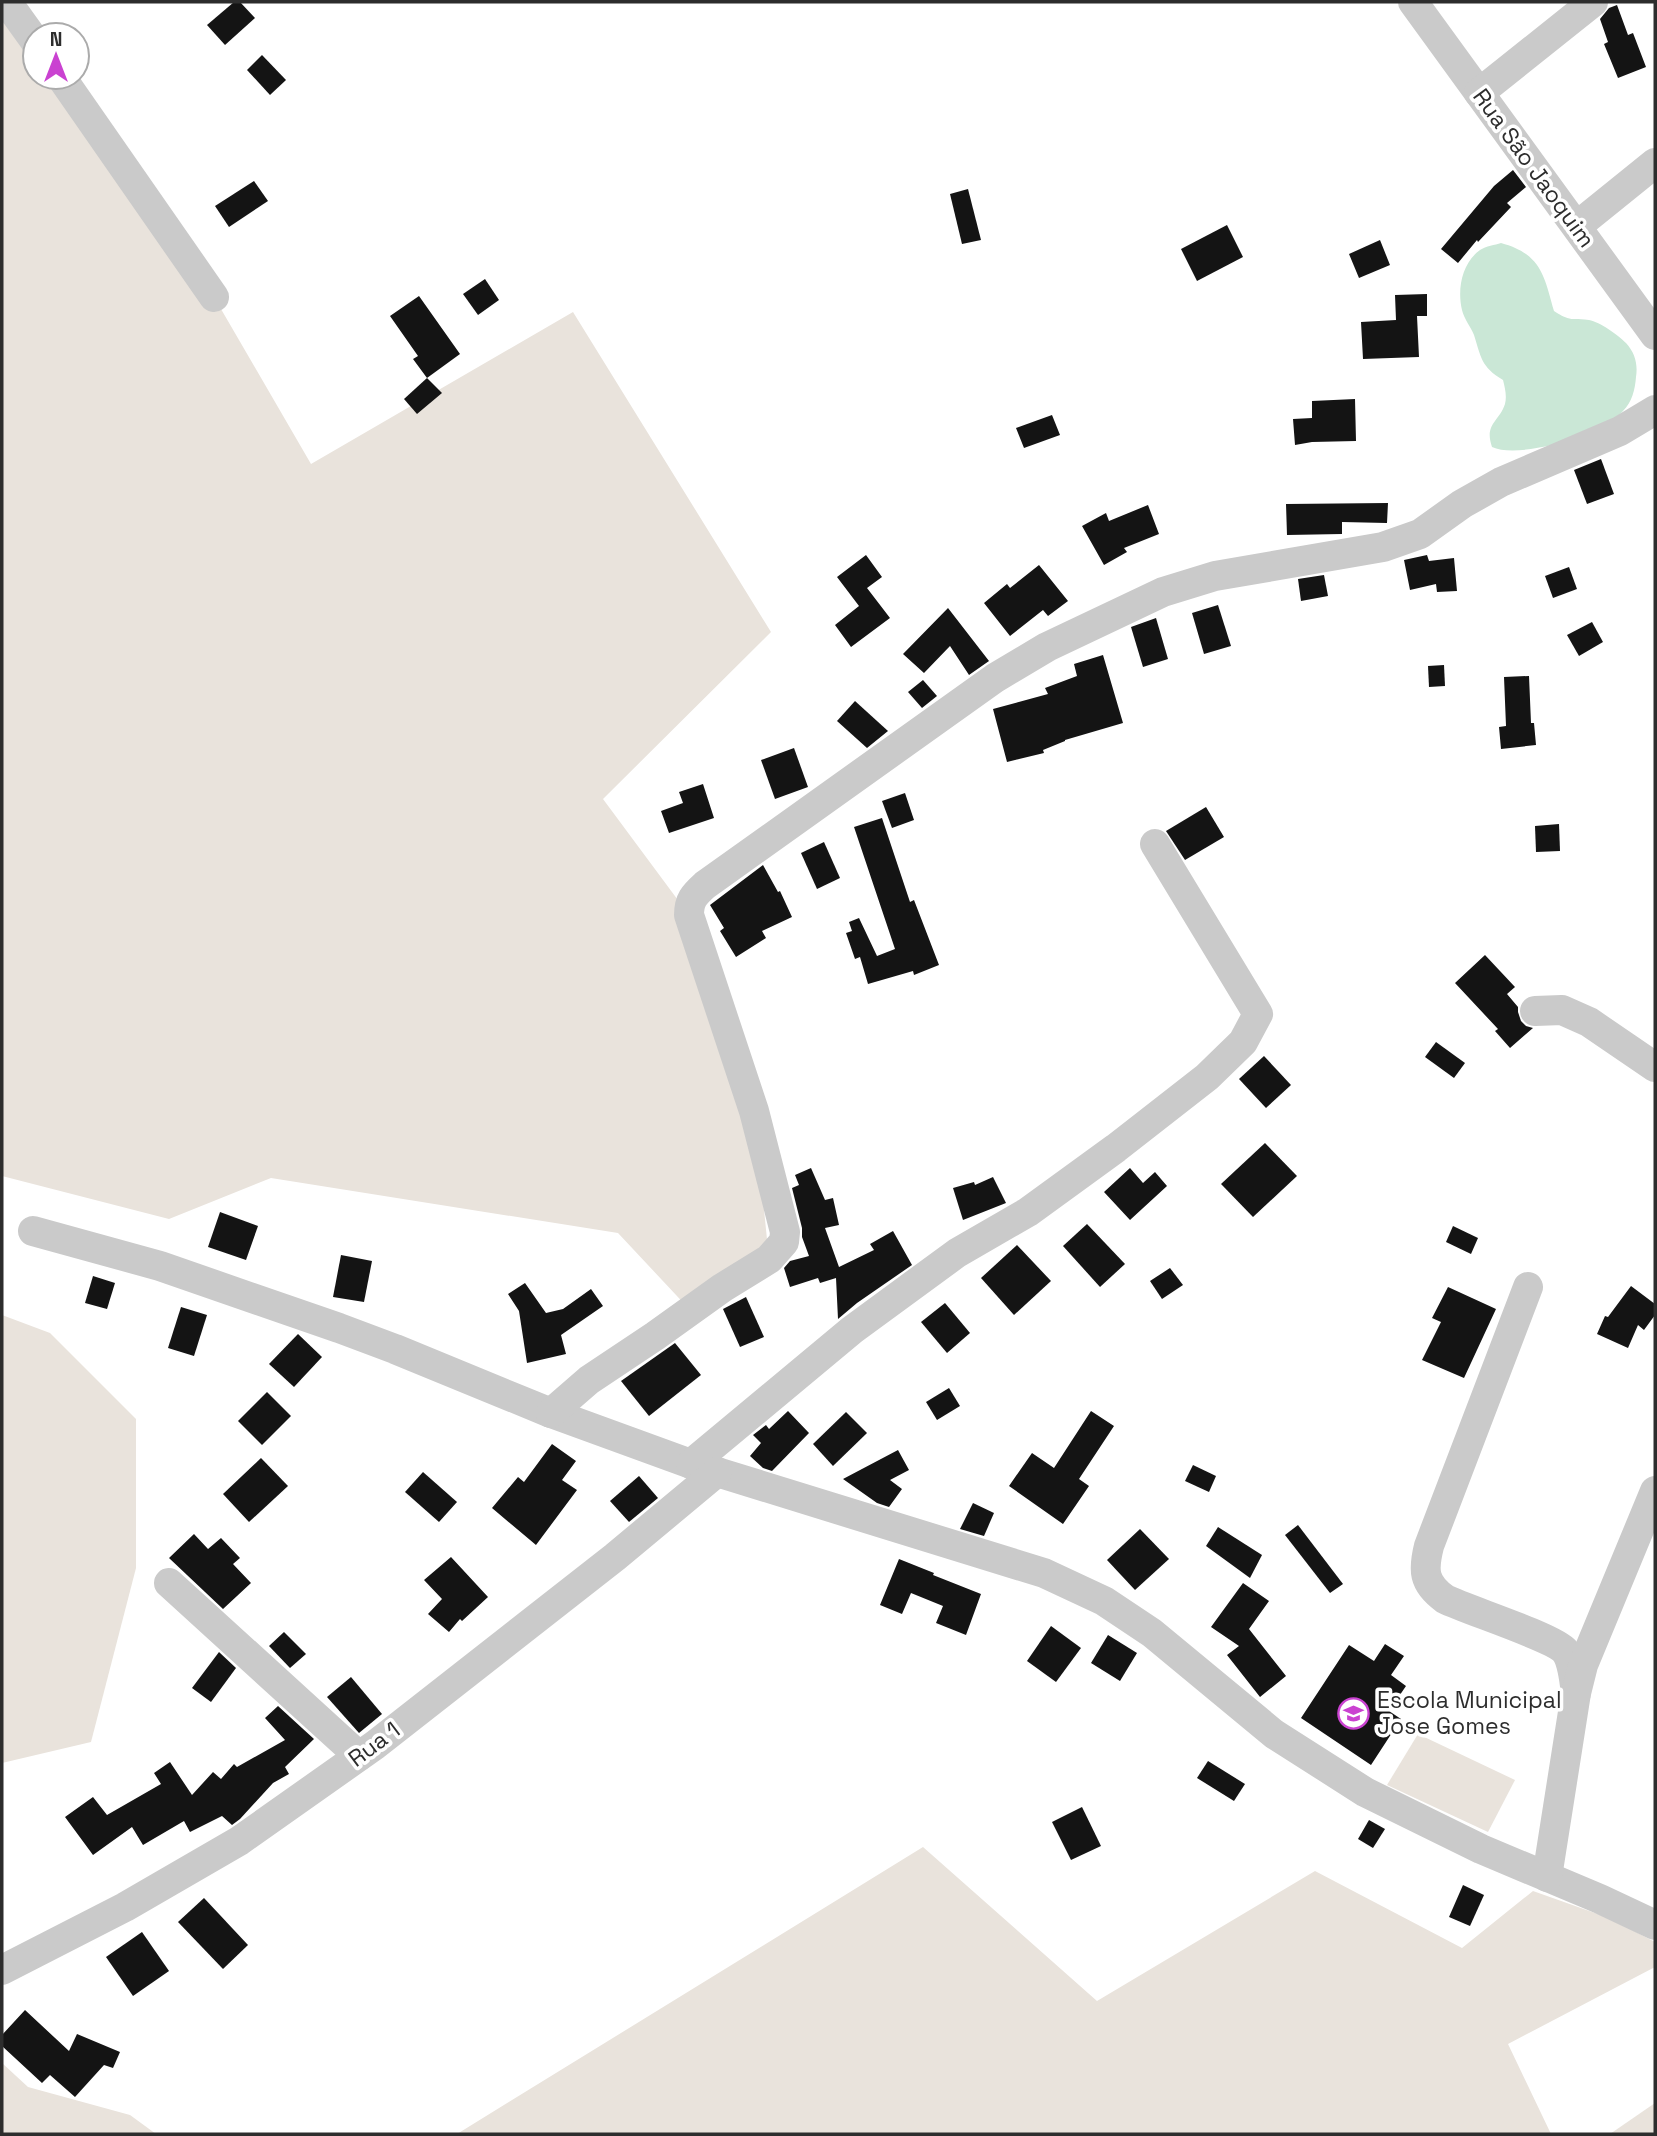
<svg xmlns="http://www.w3.org/2000/svg" width="1657" height="2136" font-family="'Space Grotesk',sans-serif">
<style>
.green{fill:#e9e3dc}
.water{fill:#cae7d6}
.building{fill:#141414}
.lines{fill:none;stroke-linecap:round;stroke-linejoin:round}
.minor{stroke:#cacaca;stroke-width:30}
.labels{text-anchor:middle;dominant-baseline:central;stroke-width:7;stroke-linejoin:round;paint-order:stroke}
.street-label{font-size:23px;fill:#2d2d2d;stroke:#fff}
.poi-label{font-size:23px;fill:#2d2d2d;stroke:#fff;text-anchor:start}
</style>
<rect width="100%" height="100%" fill="#fff"/>
<g class="green">
<polygon points="2,2 35,42 35,77 60,77 214,297 311,464 573,312 771,632 603,799 689,915 754,1111 769,1259 691,1311 618,1233 271,1178 169,1219 2,1176"/>
<polygon points="2,1315 50,1333 136,1419 136,1568 91,1742 2,1763"/>
<polygon points="1418,1734 1515,1780 1488,1832 1387,1785"/>
<polygon points="923,1847 1097,2001 1315,1871 1462,1948 1533,1891 1609,1918 1655,1942 1655,1967 1508,2044 1551,2134 457,2134"/>
<polygon points="2,2063 28,2087 130,2115 156,2134 2,2134"/>
<polygon points="1655,2103 1655,2134 1610,2134"/>
</g>
<path class="water" d="M1501,243C1541,254 1544,275 1554,311C1573,323 1570,317 1589,320C1600,322 1618,335 1626,343C1635,353 1638,364 1636,377C1635,390 1632,402 1623,411C1603,434 1520,460 1492,447C1484,424 1499,422 1505,404C1507,396 1505,388 1503,380C1481,367 1481,357 1474,335C1471,327 1464,319 1462,310C1457,289 1462,263 1480,250C1486,246 1495,245 1501,243Z"/>
<g class="building">
<polygon points="234,2 240,2 255,18 225,45 207,25"/>
<polygon points="1617,5 1628,35 1633,33 1646,67 1618,78 1604,44 1608,42 1600,19 1609,8"/>
<polygon points="262,55 286,80 270,95 247,70"/>
<polygon points="1513,170 1526,187 1507,203 1511,207 1478,242 1477,240 1458,263 1441,249 1494,186"/>
<polygon points="254,181 268,201 229,227 215,206"/>
<polygon points="968,189 981,240 962,244 950,194"/>
<polygon points="1227,225 1243,257 1197,281 1181,249"/>
<polygon points="1380,240 1390,265 1359,278 1349,254"/>
<polygon points="485,279 499,300 478,315 463,294"/>
<polygon points="1427,294 1427,316 1417,316 1419,357 1363,359 1361,322 1396,320 1395,295"/>
<polygon points="419,296 460,354 427,378 413,359 418,356 390,316"/>
<polygon points="427,378 442,393 417,414 404,399"/>
<polygon points="1355,399 1356,441 1312,442 1295,445 1293,419 1312,418 1312,401"/>
<polygon points="1052,415 1060,435 1024,448 1016,428"/>
<polygon points="1601,459 1614,494 1587,504 1574,470"/>
<polygon points="1388,503 1387,523 1342,522 1342,534 1287,535 1286,504"/>
<polygon points="1148,505 1159,534 1124,548 1127,552 1104,565 1082,526 1106,513 1109,521"/>
<polygon points="866,555 882,577 867,588 890,618 851,647 835,625 859,606 837,577"/>
<polygon points="1427,555 1429,561 1454,558 1457,591 1437,592 1436,584 1410,590 1404,560"/>
<polygon points="1039,565 1068,601 1048,616 1043,610 1010,636 984,603 1007,584 1010,588"/>
<polygon points="1569,567 1577,589 1553,598 1545,576"/>
<polygon points="1324,575 1328,596 1301,601 1298,579"/>
<polygon points="1218,605 1231,646 1204,654 1192,613"/>
<polygon points="948,608 989,661 969,675 950,646 924,673 903,654"/>
<polygon points="1156,618 1168,659 1143,667 1131,627"/>
<polygon points="1592,622 1603,642 1579,656 1567,635"/>
<polygon points="1103,655 1123,723 1065,740 1065,741 1043,750 1044,753 1007,762 993,709 1048,694 1045,688 1077,676 1074,664"/>
<polygon points="1444,665 1445,686 1429,687 1428,666"/>
<polygon points="1529,676 1531,723 1534,723 1536,745 1501,749 1499,727 1506,726 1504,677"/>
<polygon points="923,680 937,696 922,708 908,692"/>
<polygon points="855,701 888,731 867,748 837,721"/>
<polygon points="794,748 808,787 775,799 761,760"/>
<polygon points="703,784 714,818 669,833 661,811 683,803 679,792"/>
<polygon points="905,793 914,820 892,828 882,801"/>
<polygon points="1206,807 1224,837 1185,860 1166,831"/>
<polygon points="882,818 910,902 914,900 939,965 914,975 913,971 868,984 860,957 855,959 846,933 852,931 849,922 859,918 877,956 895,949 854,827"/>
<polygon points="1559,824 1560,851 1536,852 1535,826"/>
<polygon points="824,842 840,878 817,889 801,853"/>
<polygon points="763,865 778,892 780,891 792,917 762,931 766,938 736,957 720,931 724,928 710,905"/>
<polygon points="1485,955 1515,987 1507,994 1518,1007 1518,1012 1521,1021 1526,1026 1533,1028 1510,1048 1495,1031 1498,1029 1455,983"/>
<polygon points="1436,1042 1465,1063 1454,1078 1425,1057"/>
<polygon points="1264,1056 1291,1085 1266,1108 1239,1079"/>
<polygon points="1265,1143 1297,1176 1253,1217 1221,1184"/>
<polygon points="811,1168 825,1200 833,1198 839,1225 825,1228 839,1267 874,1250 870,1244 893,1231 912,1265 857,1303 838,1319 836,1278 820,1283 818,1278 790,1287 784,1268 790,1261 809,1256 802,1237 802,1228 792,1188 799,1185 795,1175"/>
<polygon points="1130,1168 1143,1183 1155,1172 1167,1186 1130,1220 1104,1192"/>
<polygon points="993,1177 1006,1203 963,1220 953,1188 974,1182 975,1185"/>
<polygon points="220,1212 258,1226 246,1260 208,1247"/>
<polygon points="1087,1224 1125,1264 1100,1287 1063,1246"/>
<polygon points="1453,1226 1478,1238 1471,1254 1446,1242"/>
<polygon points="1017,1245 1051,1281 1014,1315 981,1278"/>
<polygon points="341,1255 372,1261 364,1302 333,1297"/>
<polygon points="1170,1268 1183,1285 1162,1299 1150,1281"/>
<polygon points="93,1276 115,1283 107,1309 85,1303"/>
<polygon points="525,1283 546,1313 563,1309 591,1289 603,1306 561,1335 566,1354 527,1363 519,1311 508,1294"/>
<polygon points="1631,1286 1655,1304 1655,1315 1644,1330 1638,1325 1628,1348 1597,1334 1605,1316 1608,1317"/>
<polygon points="1448,1287 1496,1309 1464,1378 1422,1360 1441,1322 1432,1318"/>
<polygon points="746,1297 764,1337 740,1347 723,1309"/>
<polygon points="945,1303 970,1333 947,1353 921,1322"/>
<polygon points="181,1307 207,1315 194,1356 168,1348"/>
<polygon points="298,1334 322,1357 294,1387 269,1364"/>
<polygon points="675,1343 701,1375 649,1416 621,1381"/>
<polygon points="949,1388 960,1406 937,1420 926,1402"/>
<polygon points="267,1392 291,1416 262,1445 238,1421"/>
<polygon points="788,1411 809,1433 772,1471 763,1468 750,1456 761,1443 753,1435 766,1425 769,1429"/>
<polygon points="1091,1411 1114,1426 1079,1479 1089,1486 1063,1524 1009,1486 1032,1453 1054,1468"/>
<polygon points="846,1412 867,1433 833,1466 813,1444"/>
<polygon points="552,1444 576,1461 562,1480 577,1490 536,1545 492,1508 518,1477 524,1482"/>
<polygon points="898,1450 909,1470 890,1480 902,1489 889,1507 877,1503 843,1479"/>
<polygon points="261,1458 288,1486 249,1522 223,1494"/>
<polygon points="1193,1465 1216,1476 1209,1492 1185,1481"/>
<polygon points="423,1472 457,1502 439,1522 405,1492"/>
<polygon points="639,1476 658,1498 629,1522 610,1501"/>
<polygon points="973,1503 994,1513 984,1536 960,1529"/>
<polygon points="1298,1525 1343,1584 1330,1593 1285,1535"/>
<polygon points="1218,1527 1262,1555 1250,1578 1206,1546"/>
<polygon points="1140,1529 1169,1559 1135,1590 1107,1560"/>
<polygon points="194,1534 208,1549 221,1538 240,1558 233,1564 251,1583 223,1609 169,1558"/>
<polygon points="451,1557 488,1597 462,1621 460,1619 449,1632 428,1614 442,1599 424,1580"/>
<polygon points="899,1559 934,1573 933,1575 981,1594 966,1635 936,1623 943,1606 911,1593 902,1614 880,1605"/>
<polygon points="1243,1583 1269,1601 1249,1629 1286,1676 1260,1697 1227,1655 1239,1646 1211,1627"/>
<polygon points="1051,1626 1081,1648 1056,1682 1027,1661"/>
<polygon points="284,1632 306,1654 290,1668 269,1646"/>
<polygon points="1108,1635 1137,1653 1120,1681 1091,1663"/>
<polygon points="1385,1644 1404,1656 1391,1675 1406,1686 1389,1711 1401,1719 1371,1765 1301,1718 1349,1645 1374,1661"/>
<polygon points="219,1652 236,1668 211,1702 192,1688"/>
<polygon points="351,1677 382,1714 359,1733 327,1697"/>
<polygon points="278,1706 314,1739 285,1767 289,1774 273,1783 240,1819 232,1825 222,1816 190,1832 184,1821 143,1845 132,1827 93,1855 65,1817 93,1797 107,1815 161,1784 154,1773 170,1762 192,1795 213,1772 221,1779 234,1764 237,1767 285,1740 265,1718"/>
<polygon points="1208,1761 1245,1784 1234,1801 1197,1778"/>
<polygon points="1082,1807 1101,1846 1071,1860 1052,1822"/>
<polygon points="1369,1820 1385,1829 1373,1848 1358,1839"/>
<polygon points="1463,1885 1484,1895 1470,1926 1449,1917"/>
<polygon points="204,1898 248,1945 223,1969 178,1922"/>
<polygon points="142,1932 169,1971 133,1996 106,1957"/>
<polygon points="25,2010 69,2051 77,2034 120,2052 113,2068 104,2065 75,2097 50,2075 42,2083 2,2046 2,2035"/>
</g>
<g class="lines">
<g class="minor">
<polyline points="7,2 35,41"/>
<polyline points="1413,2 1655,335"/>
<polyline points="61,77 214,297"/>
<polyline points="1479,93 1593,2"/>
<polyline points="1577,226 1655,163"/>
<polyline points="1535,1011 1562,1010 1589,1022 1655,1067"/>
<polyline points="33,1231 160,1266 339,1328 395,1349 551,1413 691,1464 1044,1573 1104,1601 1152,1633 1274,1734 1365,1792 1481,1849 1600,1899 1655,1925"/>
<path d="M1528,1287L1429,1546C1423,1570 1423,1583 1445,1599C1467,1610 1553,1637 1565,1651C1573,1661 1574,1680 1576,1693"/>
<path d="M551,1413L589,1380L655,1336L722,1288L769,1259L784,1242L785,1232L754,1111L689,915C689,900 694,895 705,885L995,678L1047,647L1163,592L1215,576L1383,547L1420,534L1462,504L1501,482L1620,431L1655,410"/>
<polyline points="691,1464 852,1330 957,1253 1028,1212 1116,1148 1207,1077 1243,1042 1258,1014 1155,844"/>
<polyline points="169,1583 359,1756"/>
<polyline points="1547,1877 1576,1693 1583,1665 1655,1491"/>
<polyline points="2,1970 125,1907 239,1841 375,1745 615,1557 717,1472"/>
</g>
</g>
<defs>
<symbol id="school-ring" viewBox="-11 -11 22 22"><circle r="9.5" fill="#fff" stroke="#ca42d1" stroke-width="1.5"/><path d="M0-5L7-2L0 1L-7-2ZM-4 1L0 2.5L4 1V4Q0 6-4 4Z" fill="#ca42d1"/></symbol>
</defs>
<g fill-rule="evenodd">
<use href="#school-ring" x="1336" y="1696" width="35" height="35"/>
</g>
<g class="labels">
<g class="street-label">
<text transform="translate(1534 168) rotate(54)">Rua São Jaoquim</text>
<text transform="translate(374 1744) rotate(-37)">Rua 1</text>
</g>
<g class="poi-label">
<text x="1377" y="1700">Escola Municipal<tspan x="1377" dy="26">Jose Gomes</tspan></text>
</g>
</g>
<rect width="1657" height="2136" fill="none" stroke="#2d2d2d" stroke-width="7"/>
<g transform="translate(56 56)"><circle r="33" fill="#ffffff" stroke="#ababab" stroke-width="2"/>
<path d="M0-5L12 26L0 18L-12 26Z" fill="#ca42d1"/>
<text y="-10" font-size="19" font-weight="bold" text-anchor="middle" fill="#2d2d2d">N</text>
</g>
</svg>
